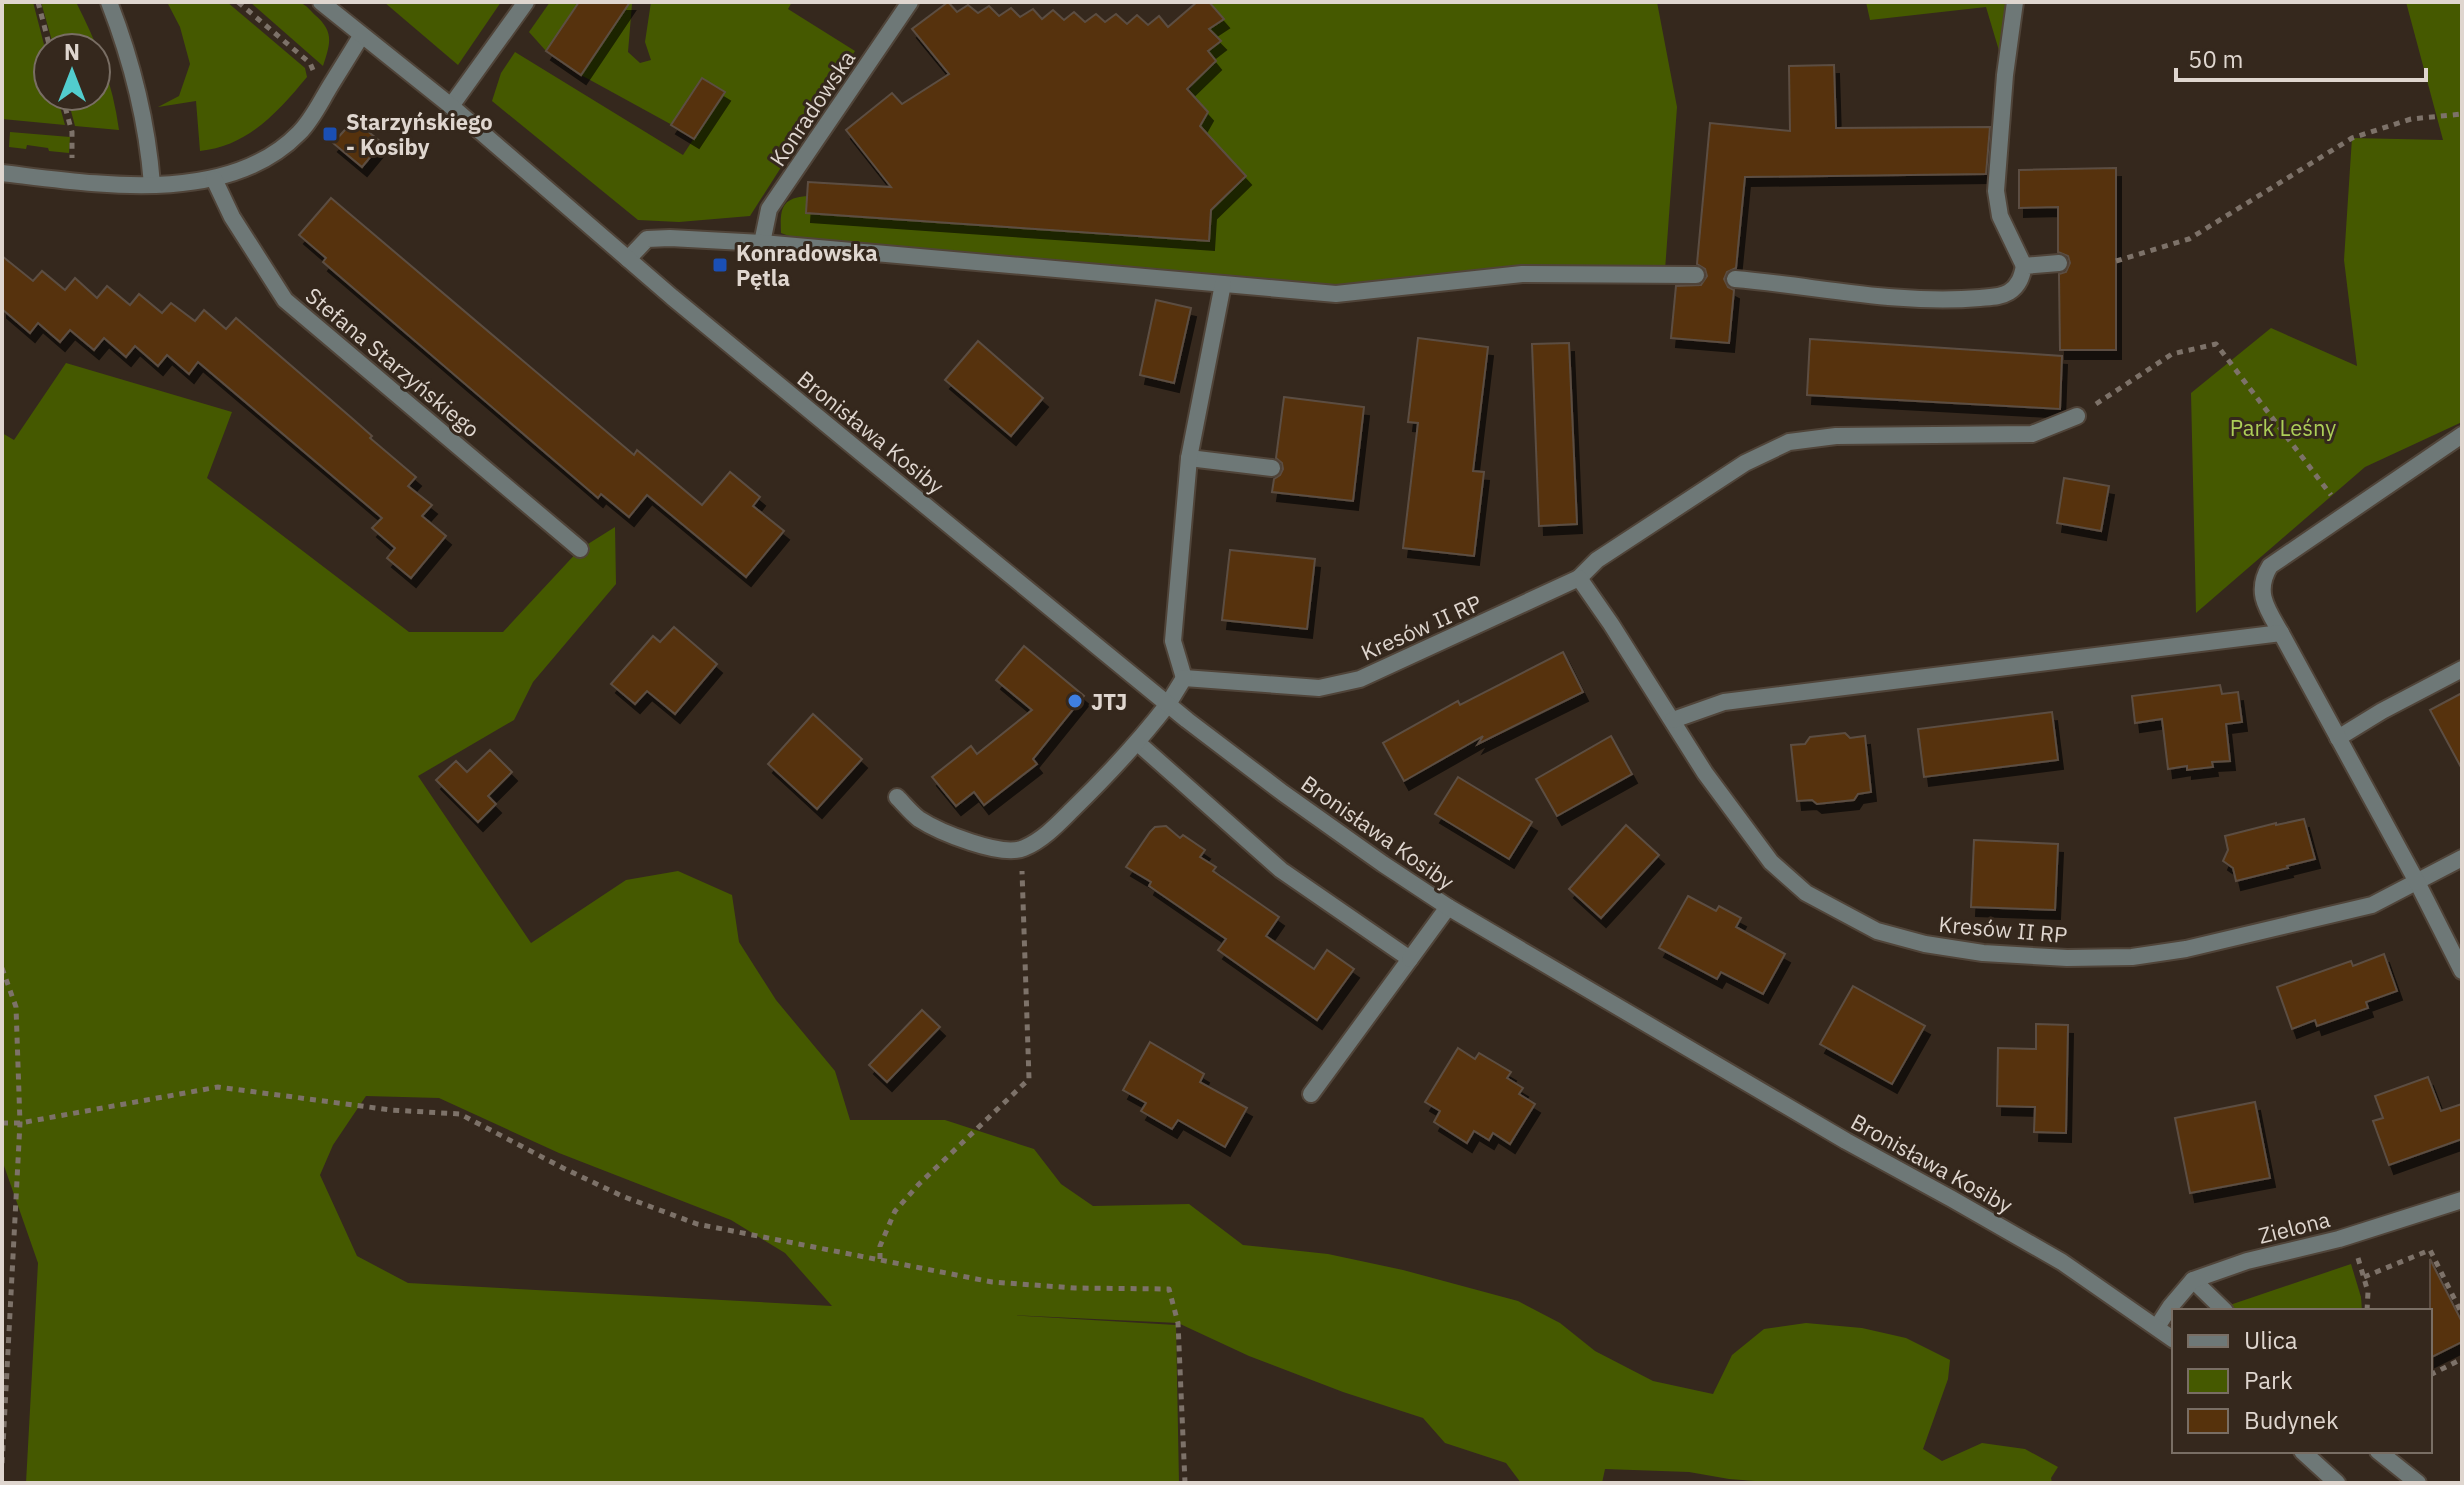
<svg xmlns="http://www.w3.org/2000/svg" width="2464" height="1485" font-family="'IBM Plex Sans',sans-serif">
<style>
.green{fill:#455900;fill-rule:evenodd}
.building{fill:#56320c;stroke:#5c4e42;stroke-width:2;filter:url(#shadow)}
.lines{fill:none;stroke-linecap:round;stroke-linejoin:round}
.service-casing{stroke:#504439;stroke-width:20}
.minor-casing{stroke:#504439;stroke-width:20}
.tertiary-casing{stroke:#504439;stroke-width:20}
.path{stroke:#7d7269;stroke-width:5;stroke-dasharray:6 6;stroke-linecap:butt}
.service{stroke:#6e7877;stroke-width:16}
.minor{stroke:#6e7877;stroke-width:16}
.tertiary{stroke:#6e7877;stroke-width:16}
.transit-dot{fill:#1a4fb4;stroke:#35281d;stroke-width:3}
.shop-dot{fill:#3f7fe0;stroke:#35281d;stroke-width:3}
.labels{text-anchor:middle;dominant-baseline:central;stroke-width:6;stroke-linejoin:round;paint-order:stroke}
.street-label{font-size:22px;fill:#dfd6cf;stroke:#35281d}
.poi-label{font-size:22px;font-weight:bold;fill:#dfd6cf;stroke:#35281d;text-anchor:start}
.park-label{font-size:22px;fill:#acce58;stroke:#35281d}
</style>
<defs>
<filter id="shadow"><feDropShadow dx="5" dy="9" stdDeviation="0" flood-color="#0009"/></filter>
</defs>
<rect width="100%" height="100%" fill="#35281d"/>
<g class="green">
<polygon points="2,2 33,2 48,60 48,96 57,96 65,125 2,119"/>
<path d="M41,2H76C97,43 113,84 119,130L75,126L67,96H96V48H54Z"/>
<path d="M167,2H227L305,68L307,77C278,112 248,146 200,151L196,101L158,107L179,96L190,64L180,27Z"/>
<path d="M250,2C262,2 291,0 301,3C306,5 311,11 315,15C335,32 330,44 323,66Z"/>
<polygon points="384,2 501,2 458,65"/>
<polygon points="550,2 579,2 546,51 529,32"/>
<polygon points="629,2 632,4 628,52 640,63 651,60 645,42 651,2 792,2 788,9 855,51 750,216 679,222 638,220 492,101 501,73 515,52 683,155 724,92 674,126 581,75"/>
<path d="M1209,2H1657L1677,107L1665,270L1335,288L797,239L781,233C780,209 781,198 807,196L806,213L1211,210L1245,176L1200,126L1208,112L1189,91L1194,82L1216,61L1208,51L1209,29L1224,18Z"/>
<polygon points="1866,2 2010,2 2003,64 1986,7 1870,20"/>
<polygon points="2406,2 2462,2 2462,422 2365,467 2196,613 2191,393 2271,328 2357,366 2344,260 2352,138 2443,140"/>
<polygon points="10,132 70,137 69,153 49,151 48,148 27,145 26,149 9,147"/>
<path d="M66,363L232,412L207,478L409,632H503L580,549L615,527L616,584L533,682L514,720L418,776L531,943L626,880L678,871L732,895L739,942L776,1000L835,1071L850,1120H945L1034,1149L1061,1184L1093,1206L1189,1204L1243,1245L1328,1254L1403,1270L1518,1301L1560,1323L1595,1351L1653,1381L1713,1394L1732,1355L1764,1329L1806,1323L1862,1328L1906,1338L1950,1360L1948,1379L1923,1449L1942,1461L1982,1443L2025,1449L2058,1467L2051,1478L2052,1483H1781L1729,1479L1689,1472L1605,1469L1602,1483H1521L1506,1463L1445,1443L1423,1418L1343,1392L1249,1356L1178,1323L1009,1315L1176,1325L1179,1483H26L38,1263L2,1160V433L14,440ZM366,1096L439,1098L559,1153L731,1220L785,1253L832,1306L408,1283L357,1256L320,1175L333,1145Z"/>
<polygon points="2351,1264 2361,1297 2362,1311 2228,1311 2224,1307"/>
</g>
<g class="building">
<polygon points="579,2 630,2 581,75 546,51"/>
<polygon points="948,2 957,12 968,5 978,13 989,6 999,16 1011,8 1020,17 1033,9 1042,19 1053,10 1064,20 1074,12 1085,22 1096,14 1105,22 1116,14 1127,24 1137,15 1148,25 1159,16 1168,27 1197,2 1209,2 1224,19 1209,29 1221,41 1208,51 1216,61 1187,89 1208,112 1200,126 1246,176 1211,210 1209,241 806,213 808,182 891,187 846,130 892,93 902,104 949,74 912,29"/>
<polygon points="1834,65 1836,128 1990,127 1986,174 1745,177 1736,268 1727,272 1724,279 1728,287 1734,290 1729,343 1671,338 1676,286 1701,285 1707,276 1705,269 1697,264 1710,123 1790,131 1789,66"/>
<polygon points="702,78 725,92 694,139 671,125"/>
<polygon points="354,120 382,143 362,167 333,143"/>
<polygon points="2116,168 2116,350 2060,350 2059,274 2066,272 2070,263 2068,256 2058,252 2058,207 2019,208 2019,170"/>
<polygon points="331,198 634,455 637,450 702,505 730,472 760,497 753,506 784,531 746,577 647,495 629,517 601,494 598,498 323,262 326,258 299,235"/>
<polygon points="2,256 33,281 42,271 65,290 75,278 97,298 107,286 130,305 139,294 162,313 171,303 195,321 204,310 226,329 236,318 354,420 372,436 370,438 416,477 408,486 432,505 422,516 446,536 411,578 387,558 395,548 372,528 382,518 198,362 189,374 167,355 158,366 135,346 126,357 104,338 94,350 70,330 60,342 38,323 30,333 2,309"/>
<polygon points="1156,300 1191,308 1174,383 1140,375"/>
<polygon points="1418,338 1488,347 1473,471 1484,472 1474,556 1403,548 1418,423 1408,422"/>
<polygon points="1810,339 2062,356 2060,409 1807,395"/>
<polygon points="978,341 1043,398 1011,436 945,380"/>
<polygon points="1569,343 1577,524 1539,526 1532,344"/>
<polygon points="1284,397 1364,407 1353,501 1272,492 1274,479 1280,475 1283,469 1282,463 1276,458"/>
<polygon points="2064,478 2109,486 2101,531 2057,523"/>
<polygon points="1230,550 1315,559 1307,629 1222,620"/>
<polygon points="674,627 717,664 675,714 647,691 635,704 611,684 653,636 660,642"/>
<polygon points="1024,646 1084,696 1033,759 1037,764 984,805 974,792 956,806 932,777 971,746 977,754 1032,710 996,680"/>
<polygon points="1563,652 1583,692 1478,744 1483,736 1404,781 1383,743 1458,701 1460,705"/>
<polygon points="2220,685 2222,694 2238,692 2242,722 2226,724 2230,761 2212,762 2213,767 2187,770 2187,766 2168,769 2162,719 2135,723 2132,696"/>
<polygon points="2462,693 2462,769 2430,710"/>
<polygon points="2052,712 2058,760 1924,777 1918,729"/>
<polygon points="813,714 862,759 817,809 768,764"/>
<polygon points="1845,733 1850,738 1865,736 1871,792 1858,794 1854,800 1817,804 1812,800 1797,801 1791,745 1805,744 1810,737"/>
<polygon points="1611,736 1632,774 1557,816 1536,779"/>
<polygon points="490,750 512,772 488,796 496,804 478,822 436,780 456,761 467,772"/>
<polygon points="1458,777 1532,822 1509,859 1435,814"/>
<polygon points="2304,819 2315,859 2287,866 2288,868 2236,881 2233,868 2223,861 2228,850 2225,836 2276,823 2276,825"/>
<polygon points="1626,825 1659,855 1601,918 1569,889"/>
<polygon points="1166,826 1180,838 1183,835 1205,850 1200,857 1216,867 1213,871 1279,917 1266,936 1314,969 1327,950 1354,969 1317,1020 1218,950 1226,939 1149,886 1151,882 1126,867 1150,832 1155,827"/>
<polygon points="1974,840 2058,844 2055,910 1971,907"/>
<polygon points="1688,896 1716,911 1719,906 1741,918 1736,927 1785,954 1763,994 1721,972 1717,979 1659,948"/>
<polygon points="2384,954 2397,991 2366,1002 2368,1008 2317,1026 2315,1020 2292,1029 2277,987 2351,961 2353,966"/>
<polygon points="1853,986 1925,1026 1892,1084 1820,1044"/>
<polygon points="922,1010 940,1027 887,1082 869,1065"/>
<polygon points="2036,1024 2068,1025 2066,1133 2034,1132 2035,1107 1997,1106 1998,1048 2036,1049"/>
<polygon points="1150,1042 1204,1074 1200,1082 1247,1108 1225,1147 1178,1120 1172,1129 1141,1111 1146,1103 1123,1090"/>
<polygon points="1458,1048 1475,1059 1479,1053 1511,1072 1507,1078 1523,1088 1519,1094 1535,1104 1510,1144 1493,1133 1489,1140 1474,1131 1467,1143 1434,1122 1440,1111 1425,1102"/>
<polygon points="2428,1077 2441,1111 2462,1104 2462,1139 2389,1165 2373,1121 2383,1118 2375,1096"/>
<polygon points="2255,1102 2270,1178 2190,1193 2175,1118"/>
<polygon points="2430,1259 2462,1322 2462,1342 2430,1358"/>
</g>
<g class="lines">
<defs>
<g id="service">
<polyline points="2015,2 2005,75 1996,191 2000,216 2024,266"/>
<path d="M1735,279C1817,286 1897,305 1980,298C1990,297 2001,297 2009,292C2019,286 2022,276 2024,266L2059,263"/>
<polyline points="1189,458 1272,468"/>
<polyline points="1579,578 1597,560 1745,463 1789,442 1836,436 2032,434 2077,416"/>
<path d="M2281,633C2267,609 2254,592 2270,566L2462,435"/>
<polyline points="2338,738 2382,711 2462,669"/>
<polyline points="1138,743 1281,870 1410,959 1311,1094"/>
<path d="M897,797C904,804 911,813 919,819C939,832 1002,858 1024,848C1043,840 1058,824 1072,810C1107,776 1138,743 1168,704"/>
<polyline points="1410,959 1448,907"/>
<polyline points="2193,1280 2225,1311"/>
<polyline points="2378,1451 2418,1483"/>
</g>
<g id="minor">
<path d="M109,2C132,61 147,121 152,184"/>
<polyline points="451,106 526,2"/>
<path d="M2,173C95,184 227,207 299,133C312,120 320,103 329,88C340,70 351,53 361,36"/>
<polyline points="214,179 232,217 285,300 580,549"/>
<polyline points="762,243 769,209 910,2"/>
<polyline points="628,259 647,239 670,238 762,243 1336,294 1522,274 1696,275"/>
<polyline points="1184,678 1319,688 1360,679 1579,578 1611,624 1705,773 1771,862 1806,893 1877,931 1925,944 1983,953 2067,958 2132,957 2186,949 2372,905 2462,858"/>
<polyline points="1184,678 1173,641 1189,458 1223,284"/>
<polyline points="1168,704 1184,678"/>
<polyline points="1673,720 1724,702 2281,633 2417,882 2462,971"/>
<polyline points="2157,1327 2170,1307 2193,1280 2247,1261 2339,1239 2462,1200"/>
</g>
<g id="tertiary">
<polyline points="321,2 451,106 672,297 865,456 1187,720 1283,793 1383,864 1448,907 1846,1141 1952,1199 2062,1262 2174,1340"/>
<polyline points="2302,1451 2337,1483"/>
</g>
</defs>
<use href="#service" class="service-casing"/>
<use href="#minor" class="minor-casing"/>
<use href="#tertiary" class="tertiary-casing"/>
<g class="path">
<polyline points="38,2 50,48"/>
<polyline points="238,2 310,63 313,70"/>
<polyline points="62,96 72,132 72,158"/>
<polyline points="2116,261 2189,239 2352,138 2411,119 2462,114"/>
<polyline points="2096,404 2172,354 2216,344 2331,495"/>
<polyline points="2,968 16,1007 20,1123 2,1465"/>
<polyline points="2,1123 20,1123 218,1087 391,1110 460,1114 563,1168 622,1196 697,1224 992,1282 1075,1288 1169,1289 1178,1323 1185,1483"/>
<polyline points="2358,1258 2368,1292 2367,1311"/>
<polyline points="880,1259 880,1246 895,1211 919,1184 1029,1079 1022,871"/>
<polyline points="2364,1277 2430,1250 2462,1314"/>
<polyline points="2430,1375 2462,1359"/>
</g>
<use href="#service" class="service"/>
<use href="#minor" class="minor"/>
<use href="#tertiary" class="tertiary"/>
</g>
<g class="transit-dot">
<rect x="322" y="126" width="16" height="16" rx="4"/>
<rect x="712" y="257" width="16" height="16" rx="4"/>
</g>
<circle class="shop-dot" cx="1075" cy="701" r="8"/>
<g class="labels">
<g class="street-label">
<text transform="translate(812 108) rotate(-56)">Konradowska</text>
<text transform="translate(393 362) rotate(40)">Stefana Starzyńskiego</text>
<text transform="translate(871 432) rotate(39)">Bronisława Kosiby</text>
<text transform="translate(1421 627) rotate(-24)">Kresów II RP</text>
<text transform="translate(1378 832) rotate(35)">Bronisława Kosiby</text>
<text transform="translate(2003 929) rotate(5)">Kresów II RP</text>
<text transform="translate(1932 1163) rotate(29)">Bronisława Kosiby</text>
<text transform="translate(2294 1227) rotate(-14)">Zielona</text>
</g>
<g class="poi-label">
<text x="346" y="121">Starzyńskiego<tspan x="346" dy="25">- Kosiby</tspan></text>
<text x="736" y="252">Konradowska<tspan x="736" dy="25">Pętla</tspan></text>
<text x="1091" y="701">JTJ</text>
</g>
<g class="park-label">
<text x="2283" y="427">Park Leśny</text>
</g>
</g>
<rect width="2464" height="1485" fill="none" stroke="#dfd6cf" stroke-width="8"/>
<rect x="2172" y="1309" width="260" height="144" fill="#35281d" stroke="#796e64" stroke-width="2"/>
<rect x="2188" y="1335" width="40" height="12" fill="#6e7877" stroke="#796e64" stroke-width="2"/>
<text x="2244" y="1349" font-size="24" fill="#dfd6cf">Ulica</text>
<rect x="2188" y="1369" width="40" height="24" fill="#455900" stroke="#796e64" stroke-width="2"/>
<text x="2244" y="1389" font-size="24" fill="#dfd6cf">Park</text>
<rect x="2188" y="1409" width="40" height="24" fill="#56320c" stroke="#796e64" stroke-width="2"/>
<text x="2244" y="1429" font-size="24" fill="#dfd6cf">Budynek</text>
<g transform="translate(72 72)"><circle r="38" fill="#35281d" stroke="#796e64" stroke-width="2"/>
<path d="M0-6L14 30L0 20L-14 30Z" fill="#52cdce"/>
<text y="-12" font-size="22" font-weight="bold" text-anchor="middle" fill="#dfd6cf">N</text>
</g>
<path d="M2176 68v12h250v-12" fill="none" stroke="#dfd6cf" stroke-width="4"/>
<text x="2188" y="68" font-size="24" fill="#dfd6cf" stroke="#35281d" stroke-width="6" paint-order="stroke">50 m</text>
</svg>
